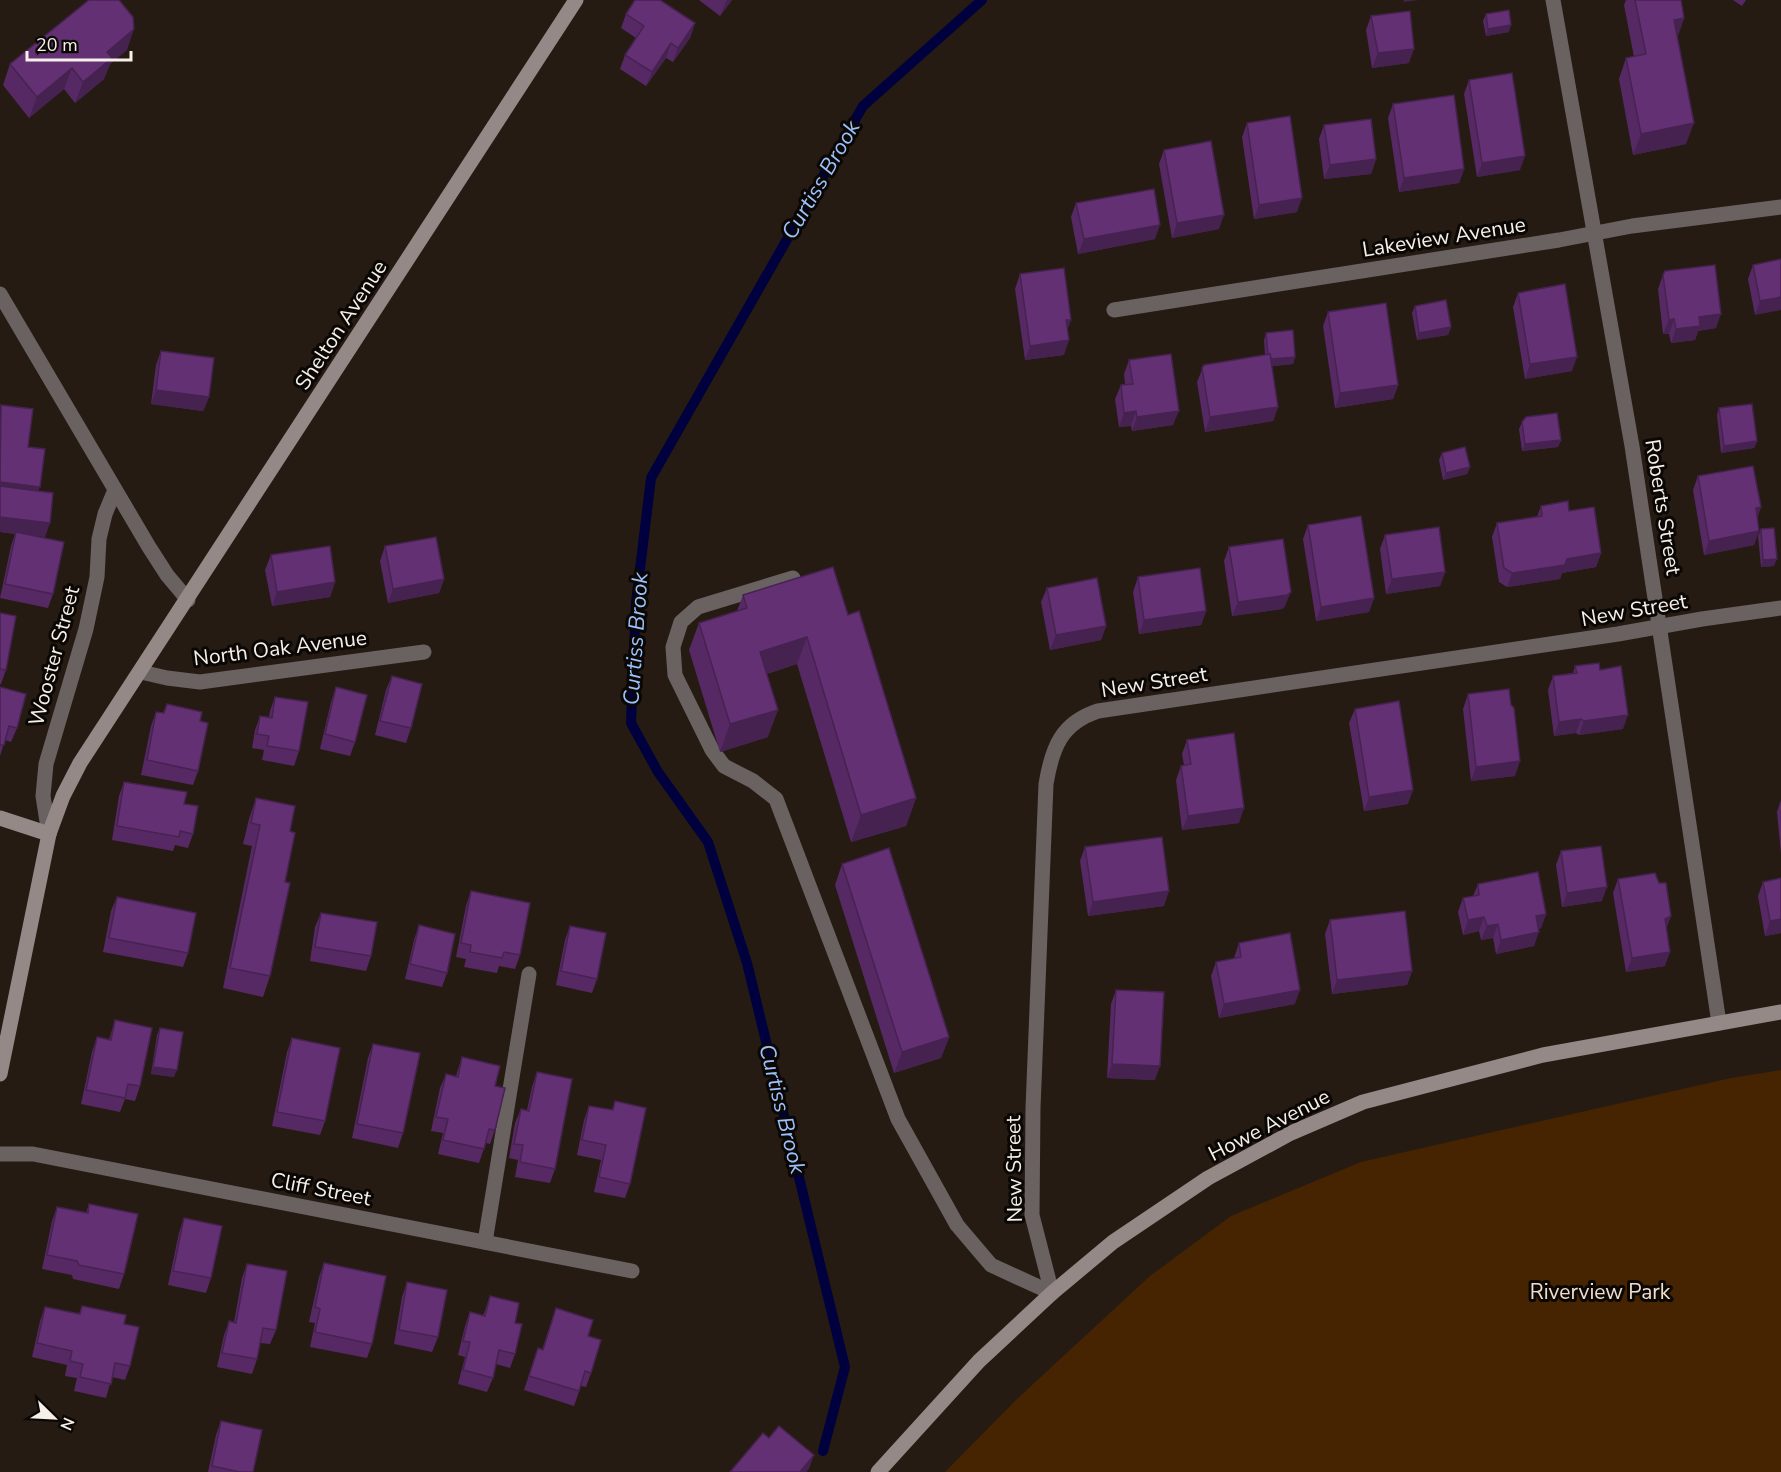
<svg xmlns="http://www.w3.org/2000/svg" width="1781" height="1472" font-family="'Nunito Sans',sans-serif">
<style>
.green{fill:#472401}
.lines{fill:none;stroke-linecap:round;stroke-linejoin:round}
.stream{stroke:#00003e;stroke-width:10}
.lane{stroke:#696261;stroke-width:15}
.street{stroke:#696261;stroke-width:15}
.secondary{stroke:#958988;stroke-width:15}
.wall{fill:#562964}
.shaded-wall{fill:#462251}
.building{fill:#643074;stroke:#462251;stroke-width:1.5}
.labels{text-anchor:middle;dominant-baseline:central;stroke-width:6;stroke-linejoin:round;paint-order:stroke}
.street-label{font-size:21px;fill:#f7f0ea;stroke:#0a0704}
.park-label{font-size:21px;fill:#f1ddce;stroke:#0a0704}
.water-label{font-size:22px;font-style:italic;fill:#9cc1fb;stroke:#0a0704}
</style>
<rect width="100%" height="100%" fill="#251b13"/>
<polygon class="green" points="1781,1070 1781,1472 945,1472 1017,1399 1150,1276 1231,1216 1361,1162 1731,1078"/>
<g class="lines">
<polyline class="stream" points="823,1451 845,1367 747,963 708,842 658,772 631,723 636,602 651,478 863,106 982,0"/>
<g class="lane">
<polyline points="793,578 698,607 681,622 673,647 675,675 712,750 724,766 753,781 776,799 898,1119 957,1225 991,1265 1052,1293"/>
<polyline points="485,1242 529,974"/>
</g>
<g class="street">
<polyline points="1553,0 1632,446 1719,1023"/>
<polyline points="0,294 149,547 167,575 188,600"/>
<polyline points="1114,310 1559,240 1632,226 1781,207"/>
<polyline points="141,672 167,678 200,682 424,652"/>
<polyline points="49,834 43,796 46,764 86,629 97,577 99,539 105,514 115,490"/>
<polyline points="0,1154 33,1154 632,1271"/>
<path d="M1052,1293L1032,1215L1033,1108L1046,784C1052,748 1061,723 1098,711L1618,634L1702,619L1781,608"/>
</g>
<g class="secondary">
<polyline points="0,818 49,834"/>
<polyline points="0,1074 49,834 63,796 80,763 576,0"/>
<polyline points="878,1472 979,1361 1052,1293 1113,1242 1208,1178 1291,1133 1363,1102 1543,1055 1781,1012"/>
</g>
</g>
<g class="wall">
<polygon points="699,0 732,0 720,16"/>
<polygon points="1626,0 1681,0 1684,18 1677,37 1686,144 1633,155 1619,79 1626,58 1634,57 1624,5"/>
<polygon points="1733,0 1746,0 1742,6"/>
<polygon points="626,14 695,23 690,38 673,62 666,58 646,86 620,69 625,55 636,38 621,28"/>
<polygon points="1486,14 1509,32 1486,36 1483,21"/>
<polygon points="1371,16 1409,63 1372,68 1366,30"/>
<polygon points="127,50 110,64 104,79 75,103 64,89 29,118 3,85 10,64"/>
<polygon points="1469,80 1520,170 1477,177 1464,94"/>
<polygon points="1393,104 1464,169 1459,183 1399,192 1388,118"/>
<polygon points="1247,123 1297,212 1254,219 1242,137"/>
<polygon points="1324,125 1376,159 1371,174 1324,179 1319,139"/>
<polygon points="1164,150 1219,229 1172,238 1159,164"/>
<polygon points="1076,203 1155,239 1078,254 1071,217"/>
<polygon points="1781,259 1755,315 1748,279 1753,265"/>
<polygon points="1020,274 1067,330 1064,355 1025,360 1015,289"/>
<polygon points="1663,275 1716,328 1698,331 1695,340 1671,343 1669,334 1663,334 1658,289"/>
<polygon points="1518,293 1572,371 1525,379 1513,307"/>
<polygon points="1415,306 1451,327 1448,335 1417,340 1412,313"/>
<polygon points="1328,312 1398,385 1393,399 1335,408 1323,326"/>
<polygon points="1266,333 1295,357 1293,364 1272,366 1278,407 1273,421 1205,432 1197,382 1204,365 1265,355 1264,340"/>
<polygon points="161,351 209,397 203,411 151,404 156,365"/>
<polygon points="1129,360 1173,425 1132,431 1131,426 1119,427 1115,399 1121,385 1125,384 1124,374"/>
<polygon points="1719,408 1757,441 1754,448 1721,453 1717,415"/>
<polygon points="1522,422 1561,440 1558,447 1522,451 1519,429"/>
<polygon points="28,447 38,491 45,537 38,536 53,594 48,608 0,598 11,546 15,534 0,532"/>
<polygon points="1442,453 1470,467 1467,474 1443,480 1439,460"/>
<polygon points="1698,476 1761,507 1757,518 1759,531 1754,545 1704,555 1693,490"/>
<polygon points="1541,506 1569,511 1601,553 1596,567 1562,573 1560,579 1507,587 1499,582 1492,537 1497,523 1537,517"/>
<polygon points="1308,525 1374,598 1369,612 1316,621 1303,539"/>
<polygon points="1761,529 1774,566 1761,567 1758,536"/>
<polygon points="1385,535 1445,572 1440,586 1386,594 1380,549"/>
<polygon points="385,546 444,579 439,593 388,603 380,561"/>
<polygon points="1229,547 1285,606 1282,609 1232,616 1224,561"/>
<polygon points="271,555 335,582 330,597 272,606 265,570"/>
<polygon points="1138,577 1206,611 1201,625 1139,634 1133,592"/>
<polygon points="1047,588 1106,626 1101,640 1050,650 1041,602"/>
<polygon points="743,595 848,615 916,798 906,826 851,842 797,664 767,674 768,737 720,752 689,650 699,623 737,611"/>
<polygon points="0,613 6,670 1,684 0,684"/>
<polygon points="1575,666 1600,670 1623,729 1579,735 1576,733 1554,736 1548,690 1553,676 1573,673"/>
<polygon points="392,676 411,728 406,743 375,735 386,690"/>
<polygon points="0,687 17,728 11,742 5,740 0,756"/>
<polygon points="336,687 355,742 350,756 320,749 331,702"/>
<polygon points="1468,694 1515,776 1471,781 1463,709"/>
<polygon points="275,697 299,751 294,766 262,760 264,750 252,748 255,730 260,716 269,717 270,711"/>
<polygon points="167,704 200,721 198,771 193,785 141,775 151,726 156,712 163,713"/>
<polygon points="1355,709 1408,804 1364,811 1349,723"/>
<polygon points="1187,740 1239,823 1182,830 1176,780 1181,766 1184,765 1182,754"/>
<polygon points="124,782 184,804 193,834 188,848 175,845 173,851 112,840 119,796"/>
<polygon points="256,798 285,882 270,976 263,997 223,988 252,846 243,844 249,819"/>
<polygon points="1781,800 1781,854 1777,812"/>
<polygon points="1085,847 1164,906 1088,916 1080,861"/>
<polygon points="1561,851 1602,901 1562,907 1556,865"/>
<polygon points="842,864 949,1037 941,1058 894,1073 835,885"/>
<polygon points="1618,879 1671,916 1666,928 1665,966 1626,972 1613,893"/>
<polygon points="1763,882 1781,933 1765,936 1758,896"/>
<polygon points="1478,884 1546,914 1541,928 1539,929 1534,946 1496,954 1493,938 1481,940 1479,931 1463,935 1458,912 1463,898 1473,896"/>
<polygon points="471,891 520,955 515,969 499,966 497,973 464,967 466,959 456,957 466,906"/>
<polygon points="117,897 188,953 183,967 103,952 111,911"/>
<polygon points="321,913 371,956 366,971 310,961 315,927"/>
<polygon points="1330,920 1412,971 1407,985 1332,994 1325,934"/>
<polygon points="419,925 447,973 442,987 405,979 414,940"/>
<polygon points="570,926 597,979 592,993 556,985 565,940"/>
<polygon points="1239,943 1295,1004 1219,1018 1211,976 1216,962 1234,958"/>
<polygon points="1116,990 1155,1080 1107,1078 1111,1004"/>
<polygon points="115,1020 140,1086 135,1101 125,1099 120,1112 81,1104 92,1052 97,1037 109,1040"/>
<polygon points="160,1028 174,1077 151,1074 157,1035"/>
<polygon points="292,1038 325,1121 320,1135 272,1126 287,1052"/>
<polygon points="373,1044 403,1133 398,1148 352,1138 368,1058"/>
<polygon points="462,1057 495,1086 495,1130 490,1144 486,1143 479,1163 438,1154 443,1133 431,1131 440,1088 446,1074 456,1076"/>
<polygon points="537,1072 555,1169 550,1183 515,1177 518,1160 509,1158 515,1123 521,1109 527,1110 532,1087"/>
<polygon points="615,1101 630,1184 625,1198 594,1192 601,1160 577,1155 584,1120 589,1106 612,1110"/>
<polygon points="89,1204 124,1274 119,1289 73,1279 72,1275 42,1269 52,1221 57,1207 86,1213"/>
<polygon points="184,1218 211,1278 206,1293 168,1285 179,1233"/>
<polygon points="324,1263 372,1344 367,1358 310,1347 315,1323 309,1322 319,1277"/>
<polygon points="247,1264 276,1330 270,1344 260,1343 257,1359 252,1374 217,1367 224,1335 229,1321 234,1322 242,1278"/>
<polygon points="407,1282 438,1337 432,1352 394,1344 402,1297"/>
<polygon points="490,1296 515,1323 515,1354 510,1368 496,1364 493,1378 487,1392 458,1384 465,1357 458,1355 465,1326 470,1312 483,1316"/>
<polygon points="82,1306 124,1324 130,1366 125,1380 112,1377 106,1398 74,1391 77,1378 65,1376 67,1365 32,1357 40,1321 45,1307 79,1314"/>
<polygon points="556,1308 591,1373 586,1387 581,1386 574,1406 524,1390 538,1348 542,1350"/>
<polygon points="221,1421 253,1472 208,1472 216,1435"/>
</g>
<g class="shaded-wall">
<polygon points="727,0 732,0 720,16 726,2"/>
<polygon points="1404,0 1419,0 1403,2"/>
<polygon points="1684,18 1677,39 1674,20"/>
<polygon points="695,23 690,38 673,62 678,48"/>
<polygon points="1511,25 1509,32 1486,36 1488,29"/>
<polygon points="134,29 127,50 110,64 104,79 75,103 83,82 107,52"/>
<polygon points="671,43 666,58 646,86 652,72"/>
<polygon points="1414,49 1409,63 1372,68 1378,53"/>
<polygon points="72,68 64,89 29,118 37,97"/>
<polygon points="1694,123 1686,144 1633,155 1641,134"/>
<polygon points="1525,156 1520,170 1477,177 1482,163"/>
<polygon points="1376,159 1371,174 1324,179 1330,165"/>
<polygon points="1464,169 1459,183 1399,192 1404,178"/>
<polygon points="1302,198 1297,212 1254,219 1259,205"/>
<polygon points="1224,215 1219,229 1172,238 1177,223"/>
<polygon points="1160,225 1155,239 1078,254 1084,239"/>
<polygon points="1781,297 1781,310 1755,315 1760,301"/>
<polygon points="1721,314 1716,328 1698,331 1695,340 1671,343 1676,329 1699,317"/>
<polygon points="1674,319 1669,334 1663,334 1669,320"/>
<polygon points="1066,320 1071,320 1066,334"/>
<polygon points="1451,327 1448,335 1417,340 1419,333"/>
<polygon points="1069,340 1064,355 1025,360 1030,346"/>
<polygon points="1295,357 1293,364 1266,367 1269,360"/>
<polygon points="1577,357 1572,371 1525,379 1530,364"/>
<polygon points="1398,385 1393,399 1335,408 1340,393"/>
<polygon points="156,390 209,397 203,411 151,404"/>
<polygon points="1278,407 1273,421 1205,432 1210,417"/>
<polygon points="1136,411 1131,426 1119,427 1124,413"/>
<polygon points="1179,411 1173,425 1132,431 1137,417"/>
<polygon points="1561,440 1558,447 1522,451 1525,444"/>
<polygon points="1757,441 1754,448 1721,453 1724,446"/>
<polygon points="1470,467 1467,474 1443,480 1446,473"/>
<polygon points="0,482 40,487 34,501 0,497"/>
<polygon points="1761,507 1756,522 1756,508"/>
<polygon points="0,517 50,523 45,537 0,532"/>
<polygon points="1759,531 1754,545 1704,555 1709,541"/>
<polygon points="1601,553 1596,567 1562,573 1560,579 1507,587 1512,573 1567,559"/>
<polygon points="1777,559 1774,566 1761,567 1763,560"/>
<polygon points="1445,572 1440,586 1386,594 1392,579"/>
<polygon points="444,579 439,593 388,603 393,589"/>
<polygon points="335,582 330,597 272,606 277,592"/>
<polygon points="1291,592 1285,606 1282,609 1232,616 1238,602"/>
<polygon points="1374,598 1369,612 1316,621 1321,607"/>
<polygon points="1206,611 1201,625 1139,634 1144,620"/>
<polygon points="1106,626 1101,640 1050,650 1056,635"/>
<polygon points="807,637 797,664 750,679 760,652"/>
<polygon points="778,710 768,737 720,752 730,724"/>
<polygon points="1628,715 1623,729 1579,735 1584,721"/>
<polygon points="1581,719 1576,733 1554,736 1559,722"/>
<polygon points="1520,761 1515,776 1471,781 1476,767"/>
<polygon points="1413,790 1408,804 1364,811 1369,797"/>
<polygon points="916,798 906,826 851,842 861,815"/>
<polygon points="1244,808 1239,823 1182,830 1188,816"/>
<polygon points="1607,887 1602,901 1562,907 1567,893"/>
<polygon points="1169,891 1164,906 1088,916 1093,902"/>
<polygon points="1546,914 1541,928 1531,930 1536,916"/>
<polygon points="1671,916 1666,930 1665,919"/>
<polygon points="1484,917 1479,931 1463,935 1468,920"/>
<polygon points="1781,919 1781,933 1765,936 1770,921"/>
<polygon points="1498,924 1493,938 1481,940 1487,926"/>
<polygon points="1539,932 1534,946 1496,954 1501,940"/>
<polygon points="1670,952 1665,966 1626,972 1632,958"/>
<polygon points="1412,971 1407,985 1332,994 1337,980"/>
<polygon points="1300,990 1295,1004 1219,1018 1224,1004"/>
<polygon points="949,1037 941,1058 894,1073 902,1052"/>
<polygon points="1112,1064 1160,1066 1155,1080 1107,1078"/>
<polygon points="153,1067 177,1070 174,1077 151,1074"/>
<polygon points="814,1455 809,1469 806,1472 799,1472"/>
</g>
<g class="building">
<polygon points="89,0 119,0 133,17 134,29 107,52 112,58 83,82 72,68 37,97 10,64"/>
<polygon points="635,0 660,0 695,23 678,48 671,43 652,72 625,55 644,26 626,14"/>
<polygon points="1635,0 1681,0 1684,18 1674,20 1694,123 1641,134 1626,58 1646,54"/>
<polygon points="1509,10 1511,25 1488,29 1486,14"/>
<polygon points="1410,11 1414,49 1378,53 1371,16"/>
<polygon points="1512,73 1525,156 1482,163 1469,80"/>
<polygon points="1454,95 1464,169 1404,178 1393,104"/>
<polygon points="1290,116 1302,198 1259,205 1247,123"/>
<polygon points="1371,119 1376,159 1330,165 1324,125"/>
<polygon points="1211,141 1224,215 1177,223 1164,150"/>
<polygon points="1154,189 1160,225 1084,239 1076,203"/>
<polygon points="1781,259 1781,297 1760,301 1753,265"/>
<polygon points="1715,265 1721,314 1699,317 1700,326 1676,329 1674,319 1669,320 1663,275 1665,271"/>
<polygon points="1064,268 1071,320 1066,320 1069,340 1030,346 1020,274"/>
<polygon points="1565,284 1577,357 1530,364 1518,293"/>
<polygon points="1446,300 1451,327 1419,333 1415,306"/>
<polygon points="1386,303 1398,385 1340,393 1328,312"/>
<polygon points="1293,330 1295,357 1271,359 1270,354 1268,355 1266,333"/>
<polygon points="161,351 214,358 209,397 156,390"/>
<polygon points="1171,354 1179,411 1137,417 1136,411 1124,413 1121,385 1133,384 1129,360"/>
<polygon points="1270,354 1278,407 1210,417 1202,368 1204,365"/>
<polygon points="1752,404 1757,441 1724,446 1719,408"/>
<polygon points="1,405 33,409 28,447 45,449 40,487 0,482"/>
<polygon points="1557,413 1561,440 1525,444 1522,422 1526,417"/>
<polygon points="1465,447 1470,467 1446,473 1442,453"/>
<polygon points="1753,466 1761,507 1756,508 1759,531 1709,541 1698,476"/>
<polygon points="0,486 53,493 50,523 0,517"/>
<polygon points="1568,501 1569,511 1594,507 1601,553 1567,559 1565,565 1512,573 1504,568 1497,523 1542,516 1541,506"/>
<polygon points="1361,516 1374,598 1321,607 1308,525"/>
<polygon points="1439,527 1445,572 1392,579 1385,535"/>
<polygon points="1774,528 1777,559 1763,560 1761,529"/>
<polygon points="16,532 64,542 53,594 5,584"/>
<polygon points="436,537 444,579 393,589 385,546"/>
<polygon points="1283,539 1291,592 1287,595 1238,602 1229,547"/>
<polygon points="330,546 335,582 277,592 271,555"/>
<polygon points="833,567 848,615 859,611 916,798 861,815 807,637 760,652 778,710 730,724 699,623 747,608 743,595"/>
<polygon points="1200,568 1206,611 1144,620 1138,577"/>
<polygon points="1097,578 1106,626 1056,635 1047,588"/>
<polygon points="0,613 16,616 6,670 0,669"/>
<polygon points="1599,663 1600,670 1621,666 1628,715 1584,721 1581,719 1559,722 1553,676 1577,673 1575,666"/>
<polygon points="392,676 422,684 411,728 380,721"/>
<polygon points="0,687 26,694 17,728 9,726 4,745 0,745"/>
<polygon points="336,687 367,695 355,742 325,734"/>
<polygon points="1509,689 1511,705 1514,708 1520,761 1476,767 1468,694"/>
<polygon points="275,697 308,702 299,751 267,746 269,736 257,734 260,716 272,718"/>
<polygon points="1399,701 1413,790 1369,797 1355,709"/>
<polygon points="167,704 202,712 200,721 208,723 198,771 147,760 156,712 164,713"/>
<polygon points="1234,733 1244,808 1188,816 1181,766 1191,764 1187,740"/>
<polygon points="124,782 187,792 184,804 198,806 193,834 180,831 179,837 117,826"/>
<polygon points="256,798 295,806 290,831 295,833 285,882 290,883 270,976 230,968 260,825 251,823"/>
<polygon points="1162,837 1169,891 1093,902 1085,847"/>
<polygon points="1601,846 1607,887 1567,893 1561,851"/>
<polygon points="889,848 949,1037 902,1052 842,864"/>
<polygon points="1538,872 1546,914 1536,916 1539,932 1501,940 1498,924 1487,926 1484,917 1468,920 1463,898 1479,895 1478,884"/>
<polygon points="1655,873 1659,883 1666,883 1671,916 1665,919 1670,952 1632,958 1618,879"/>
<polygon points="1781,878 1781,919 1770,921 1763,882"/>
<polygon points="471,891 530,903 520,955 504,952 502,958 470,952 471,945 461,943"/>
<polygon points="117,897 196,913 188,953 109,938"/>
<polygon points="1405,911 1412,971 1337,980 1330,920"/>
<polygon points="321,913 377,922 371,956 315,947"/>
<polygon points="419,925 455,934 447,973 410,964"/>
<polygon points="570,926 606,933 597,979 561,971"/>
<polygon points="1290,933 1300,990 1224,1004 1216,962 1241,957 1239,943"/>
<polygon points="1116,990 1164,992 1160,1066 1112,1064"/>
<polygon points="115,1020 152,1028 140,1086 128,1084 125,1098 86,1090 97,1037 111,1040"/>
<polygon points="160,1028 183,1032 177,1070 153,1067"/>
<polygon points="292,1038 340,1048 325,1121 277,1112"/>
<polygon points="373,1044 420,1053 403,1133 357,1124"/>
<polygon points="462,1057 500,1066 495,1086 505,1088 495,1130 489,1129 484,1149 443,1140 448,1119 436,1117 446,1074 458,1077"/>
<polygon points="537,1072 572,1079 555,1169 520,1162 523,1145 514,1144 521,1109 529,1111"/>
<polygon points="615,1101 646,1108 630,1184 599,1177 606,1145 582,1140 589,1106 613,1110"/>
<polygon points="89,1204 138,1214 124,1274 79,1265 77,1261 47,1255 57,1207 88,1213"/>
<polygon points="184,1218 222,1226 211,1278 173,1271"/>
<polygon points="324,1263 386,1276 372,1344 315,1332 320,1309 315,1307"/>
<polygon points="247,1264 287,1271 276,1330 263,1328 257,1359 222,1353 229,1321 236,1323"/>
<polygon points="407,1282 447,1290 438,1337 399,1330"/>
<polygon points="490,1296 519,1303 515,1323 522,1324 515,1354 499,1350 493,1378 463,1370 470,1342 463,1341 470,1312 485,1316"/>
<polygon points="82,1306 126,1315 124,1324 139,1327 130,1366 115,1363 111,1384 80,1377 83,1364 70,1361 72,1351 37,1343 45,1307 80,1314"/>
<polygon points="556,1308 593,1320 588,1336 601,1340 591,1373 585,1371 579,1391 529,1376 538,1348 543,1350"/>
<polygon points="221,1421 262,1430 253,1472 240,1472 212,1466"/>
<polygon points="779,1426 814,1455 800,1472 730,1472 763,1433 769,1438"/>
</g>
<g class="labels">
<g class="street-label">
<text transform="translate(1444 237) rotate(-9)">Lakeview Avenue</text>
<text transform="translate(341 325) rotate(-57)">Shelton Avenue</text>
<text transform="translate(1663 507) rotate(81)">Roberts Street</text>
<text transform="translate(1634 610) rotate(-10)">New Street</text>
<text transform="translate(280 648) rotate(-7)">North Oak Avenue</text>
<text transform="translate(54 656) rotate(-75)">Wooster Street</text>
<text transform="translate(1154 682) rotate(-9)">New Street</text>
<text transform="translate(1269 1125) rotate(-27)">Howe Avenue</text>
<text transform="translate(1014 1169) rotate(-91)">New Street</text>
<text transform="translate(321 1189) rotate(11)">Cliff Street</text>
</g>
<g class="park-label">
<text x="1600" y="1292">Riverview Park</text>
</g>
<g class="water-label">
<text transform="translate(821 180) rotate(-60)">Curtiss Brook</text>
<text transform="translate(636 639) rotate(-86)">Curtiss Brook</text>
<text transform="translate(782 1109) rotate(76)">Curtiss Brook</text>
</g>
</g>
<g transform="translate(54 1418) rotate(114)" stroke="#0a0704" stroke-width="4.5" paint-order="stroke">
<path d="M0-4.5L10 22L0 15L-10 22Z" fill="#f7f0ea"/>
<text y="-9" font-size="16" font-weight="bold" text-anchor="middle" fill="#f7f0ea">N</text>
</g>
<path d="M27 51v9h104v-9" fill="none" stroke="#f7f0ea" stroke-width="3"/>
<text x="36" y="51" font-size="18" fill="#f7f0ea" stroke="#0a0704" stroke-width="4.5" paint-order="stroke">20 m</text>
</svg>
